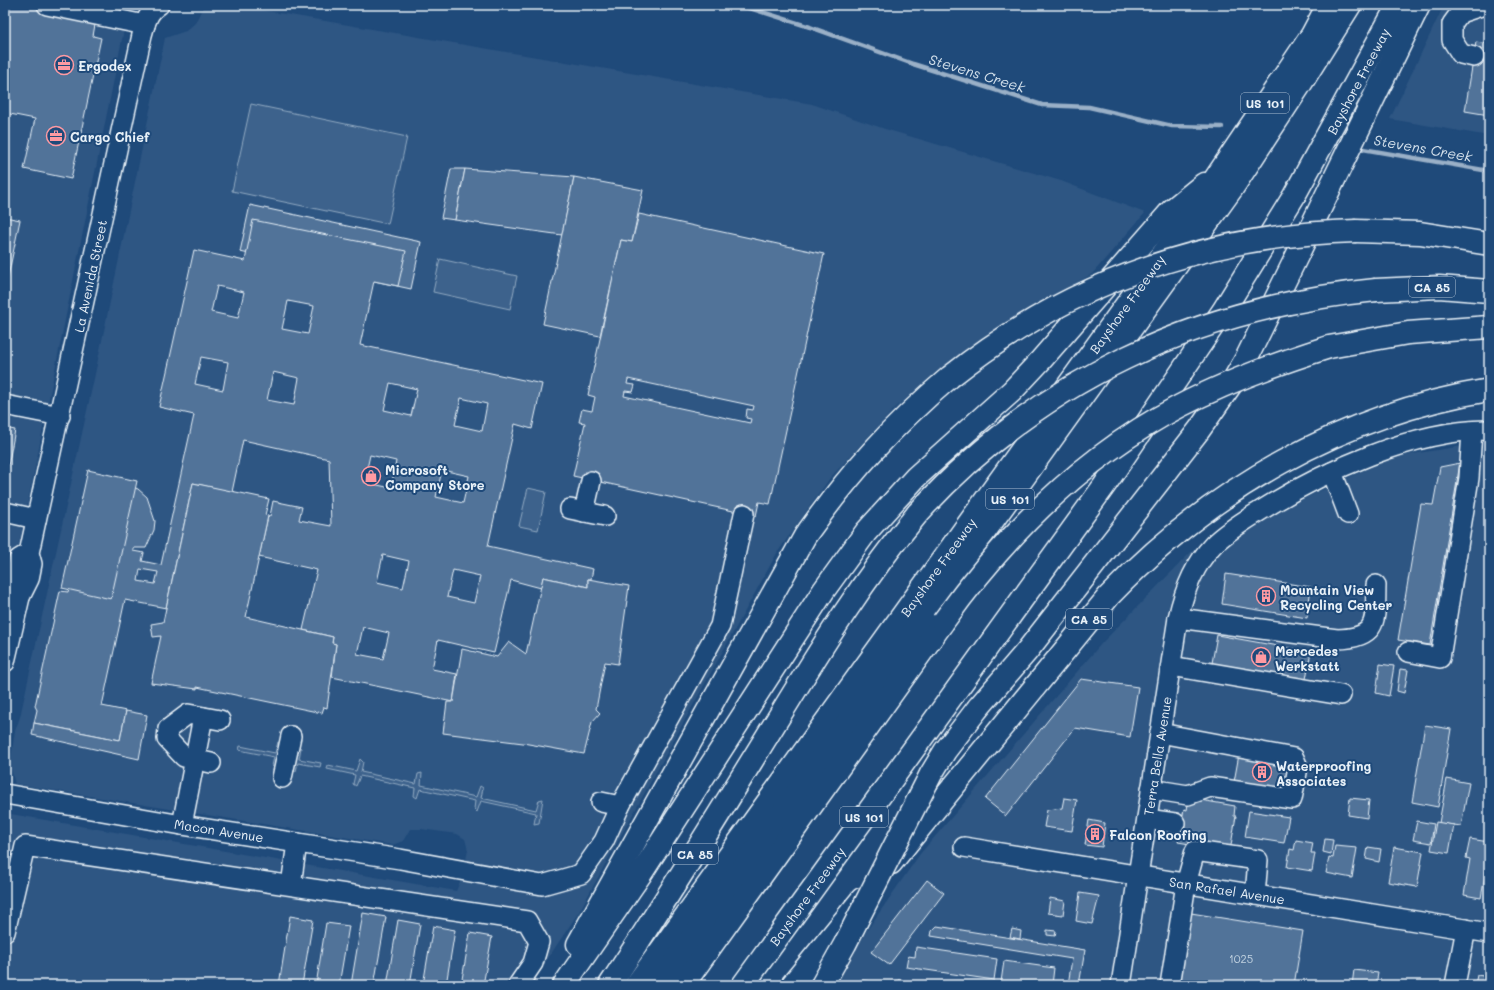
<svg xmlns="http://www.w3.org/2000/svg" width="1494" height="990" font-family="Mali,sans-serif">
<style>
.built{fill:#2e5683}
.green{fill:#3c628c;stroke:#92aac2}
.lines{fill:none;stroke-linecap:round;stroke-linejoin:round}
.stream{stroke:#9ab0c7;stroke-width:4.5}
.building{fill:#517399;stroke:#e8f1f8;fill-rule:evenodd}
.minor-casing{stroke:#e8f1f8;stroke-width:22}
.highway-casing{stroke:#e8f1f8;stroke-width:25}
.minor{stroke:#1f4a7a;stroke-width:19}
.highway{stroke:#1f4a7a;stroke-width:22}
.highway-bridge-casing{stroke:#e8f1f8;stroke-width:25;stroke-linecap:butt}
.highway-bridge{stroke:#1f4a7a;stroke-width:22}
.labels{text-anchor:middle;dominant-baseline:central;stroke-width:4;stroke-linejoin:round;paint-order:stroke}
.number-label{font-size:11px;fill:#c2d2e0}
.shield{fill:#1f4a7a;stroke:#acbfd2;stroke-width:1}
.shield-label{font-size:12px;font-weight:bold;fill:#e8f1f8}
.poi-label{font-size:13px;font-weight:bold;fill:#e8f1f8;stroke:#1f4a7a;text-anchor:start}
.street-label{font-size:13px;fill:#e8f1f8;stroke:#1f4a7a}
.water-label{font-size:14px;font-style:italic;fill:#d4e1ec;stroke:#1f4a7a}
</style>
<rect width="100%" height="100%" fill="#1f4a7a"/>
<filter id="ink" filterUnits="userSpaceOnUse"><feTurbulence type="fractalNoise" baseFrequency=".025" numOctaves="2"/><feDisplacementMap in="SourceGraphic" scale="8" xChannelSelector="R" yChannelSelector="G"/><feConvolveMatrix kernelMatrix="1 2 1 2 8 2 1 2 1" color-interpolation-filters="sRGB"/></filter>
<g filter="url(#ink)">
<g class="built">
<polygon points="5,5 129,5 11,586 5,585"/>
<polygon points="204,5 231,5 812,104 885,129 1061,181 1145,213 1092,274 986,335 896,407 830,478 777,553 579,912 530,985 5,985 5,813 456,891 463,875 468,850 465,839 457,834 421,829 410,829 403,841 392,845 15,784 10,765 15,731 20,717 95,374 165,38 186,31 195,23"/>
<polygon points="1444,5 1489,5 1489,136 1390,119"/>
<polygon points="1489,442 1489,985 829,985 920,854 1101,644 1191,552 1392,457"/>
</g>
<g class="green">
<polygon points="251,104 407,137 388,224 232,191"/>
<polygon points="440,259 517,276 510,309 433,292"/>
<polygon points="528,488 546,492 538,530 519,526"/>
<polygon points="278,742 280,743 275,768 272,766 274,757 239,750 240,746 275,753"/>
<polygon points="298,746 301,748 299,759 321,763 320,767 298,763 296,771 293,772"/>
<polygon points="360,759 363,762 361,772 416,784 418,774 422,773 421,785 476,797 480,786 483,788 481,798 536,810 539,800 543,799 539,823 534,824 536,813 481,801 477,812 474,809 475,801 420,789 417,798 414,796 415,788 360,776 356,786 353,784 355,775 327,769 328,765 356,771"/>
</g>
<g class="lines">
<g class="stream">
<polyline points="734,5 753,9 810,27 913,64 1042,105 1089,107 1172,126 1222,127"/>
<polyline points="1357,148 1489,171"/>
</g>
</g>
<g class="building">
<polygon points="5,5 29,5 96,19 93,36 101,38 71,179 24,169 35,119 5,113"/>
<polygon points="1476,42 1489,44 1489,115 1465,111"/>
<polygon points="451,169 465,169 455,220 441,218"/>
<polygon points="465,169 574,177 562,235 455,220"/>
<polygon points="574,177 643,190 632,242 621,240 600,336 543,324"/>
<polygon points="250,205 421,242 411,289 240,252"/>
<path d="M639,214L824,254L770,504L759,502L756,516L573,476L585,423L579,422L582,409L592,411L595,397L588,395L621,240L632,242ZM628,379L754,406L753,410L747,409L746,418L751,419L750,423L624,396L625,391L633,392L635,385L627,384Z"/>
<polygon points="5,217 20,220 5,291"/>
<path d="M253,220L406,251L398,286L374,281L360,345L542,384L532,429L515,424L488,546L593,569L591,579H588V587L543,577L541,588L511,580L494,653L438,640L432,669L457,674L453,702L332,677L336,644L332,643L333,637L303,630L317,570L259,557L268,516H270L273,501L302,507L299,520L331,526L329,459L243,440L232,492L193,483L166,608L125,600L102,706L126,711L120,740L34,723L37,710L35,706L60,591L68,592L80,548L116,556L118,545L106,543L96,537L89,528L84,514L83,501L84,492L91,484L108,481L129,485L138,489L147,497L155,521L154,530L146,548H133V551L144,553L142,561L161,565L194,415L159,407L194,250L245,261ZM217,286L244,292L238,318L211,312ZM288,301L314,306L308,334L282,329ZM201,357L228,362L223,390L195,384ZM273,372L299,378L294,405L267,400ZM390,383L417,389L411,416L384,410ZM461,398L487,404L482,431L455,425ZM370,455L396,461L391,488L364,482ZM442,470L469,476L463,503L436,497ZM383,555L409,561L403,588L377,582ZM140,569L158,572L155,584L138,581ZM453,570L480,576L474,603L447,597ZM363,627L389,633L383,659L357,654Z"/>
<polygon points="5,428 15,430 5,482"/>
<polygon points="1460,463 1430,645 1398,640 1421,504 1433,505 1440,467"/>
<polygon points="88,470 137,481 111,599 62,588"/>
<polygon points="193,483 269,499 265,515 268,516 246,617 333,637 332,643 336,644 327,708 324,707 322,713 197,687 197,689 151,683 161,636 153,637 151,624 163,622"/>
<polygon points="1226,574 1311,587 1307,618 1222,604"/>
<polygon points="543,577 588,587 588,579 629,586 618,664 605,662 596,709 600,713 592,722 584,754 523,743 443,733 447,702 453,702 462,649 497,657 509,642 526,654"/>
<polygon points="1217,635 1311,652 1306,679 1212,663"/>
<polygon points="1380,664 1394,666 1389,696 1376,693"/>
<polygon points="1400,669 1408,670 1404,693 1397,691"/>
<polygon points="1081,679 1138,687 1130,737 1075,728 1006,816 985,799"/>
<polygon points="126,711 147,715 139,759 32,735 34,723 120,740"/>
<polygon points="1425,725 1451,729 1438,807 1412,802"/>
<polygon points="1240,749 1289,763 1284,791 1234,782"/>
<polygon points="1447,779 1469,783 1461,826 1439,823"/>
<polygon points="1064,798 1077,800 1072,831 1044,827 1047,810 1062,808"/>
<polygon points="1189,798 1235,806 1234,816 1236,816 1230,851 1178,842 1184,809 1187,810"/>
<polygon points="1350,798 1369,800 1367,818 1348,815"/>
<polygon points="1249,811 1289,817 1284,843 1245,837"/>
<polygon points="1089,820 1105,823 1102,847 1085,845"/>
<polygon points="1417,821 1434,824 1431,843 1413,840"/>
<polygon points="1436,822 1454,825 1449,853 1431,850"/>
<polygon points="1325,839 1333,840 1331,854 1323,852"/>
<polygon points="1470,839 1489,842 1489,854 1481,898 1464,895 1470,859 1466,858"/>
<polygon points="1296,840 1313,843 1311,853 1315,853 1312,871 1287,867 1290,849 1294,850"/>
<polygon points="1335,846 1357,848 1352,878 1326,873 1329,857 1333,858"/>
<polygon points="1368,847 1381,849 1379,862 1366,859"/>
<polygon points="1394,847 1423,852 1417,887 1388,882"/>
<polygon points="927,880 944,893 889,965 871,952"/>
<polygon points="1080,893 1099,896 1092,924 1076,921"/>
<polygon points="1050,898 1065,901 1063,915 1048,913"/>
<polygon points="363,913 386,917 374,985 351,985"/>
<polygon points="1191,913 1303,931 1294,985 1180,985"/>
<polygon points="290,916 313,920 302,985 279,985"/>
<polygon points="398,920 420,924 410,985 387,985"/>
<polygon points="326,923 349,926 339,985 316,985"/>
<polygon points="433,926 455,930 446,985 423,985"/>
<polygon points="937,926 1085,950 1079,985 1068,985 1072,959 931,936 932,931"/>
<polygon points="1012,929 1021,931 1020,939 1010,937"/>
<polygon points="1047,930 1056,931 1055,936 1047,935"/>
<polygon points="470,933 492,937 483,985 461,985"/>
<polygon points="916,947 997,959 994,980 906,967 908,956 915,957"/>
<polygon points="1004,961 1054,968 1052,985 1020,985 1001,982"/>
<polygon points="1354,970 1378,973 1376,985 1352,985"/>
<polygon points="1477,975 1489,977 1489,985 1475,985"/>
<polygon points="860,980 891,985 859,985"/>
<polygon points="898,980 929,985 897,985"/>
</g>
<g class="lines">
<defs>
<g id="minor">
<polyline points="47,5 145,25"/>
<polyline points="1474,57 1461,54 1452,40 1452,24 1460,13 1484,5"/>
<polyline points="5,405 60,416"/>
<polyline points="1332,472 1348,514"/>
<polyline points="570,509 605,516"/>
<polyline points="5,512 36,519"/>
<polyline points="584,512 591,481"/>
<polyline points="20,597 13,584 19,559 29,553"/>
<path d="M1178,618L1337,639C1380,638 1375,619 1376,585"/>
<polyline points="1408,652 1440,658 1469,478 1472,431"/>
<path d="M5,662L20,597L29,579L32,564L29,553L142,35C145,24 148,11 159,5"/>
<polyline points="1171,666 1341,695"/>
<polyline points="211,763 184,757 167,739 168,729 188,714 220,720"/>
<polyline points="282,778 291,736"/>
<polyline points="1151,789 1188,795 1210,787 1292,799 1298,767 1294,758 1160,733"/>
<polyline points="5,794 182,825 400,859 542,885 581,874 604,841 620,806 720,626 744,514"/>
<polyline points="601,802 620,806"/>
<polyline points="1147,819 1175,823"/>
<polyline points="182,825 203,717"/>
<polyline points="964,847 1489,933"/>
<polyline points="291,885 297,843"/>
<polyline points="5,932 25,846 527,921 539,942 533,963 518,985"/>
<path d="M1121,985L1178,618C1184,591 1194,565 1213,545C1227,531 1244,521 1260,511C1322,472 1415,429 1489,430"/>
<polyline points="1170,985 1186,884 1195,851 1258,860 1255,895"/>
<polyline points="1455,985 1466,929"/>
</g>
<g id="highway">
<polyline points="1356,231 1420,233 1489,244"/>
<polyline points="1376,290 1439,287 1489,291"/>
<polyline points="1329,347 1408,333 1489,327"/>
<polyline points="978,708 1027,651 1199,430 1232,383 1246,359 1294,262 1419,5"/>
<path d="M891,863L1109,596C1211,489 1342,414 1489,390"/>
<path d="M578,944L805,536C849,474 892,426 950,377"/>
<polyline points="564,985 640,875 824,590 866,532 916,477 1012,391 1041,360 1172,210 1204,184"/>
<path d="M610,985C668,898 722,809 777,720C821,648 864,578 918,513"/>
<polyline points="636,985 1186,222 1312,35 1328,5"/>
<polyline points="658,985 1233,187 1300,85 1350,5"/>
<polyline points="683,985 943,622"/>
<polyline points="743,985 1104,486 1223,311 1294,196 1398,5"/>
<polyline points="792,985 862,899"/>
</g>
</defs>
<use href="#minor" class="minor-casing"/>
<use href="#highway" class="highway-casing"/>
<use href="#minor" class="minor"/>
<use href="#highway" class="highway"/>
<defs>
<g id="highway-bridge">
<path d="M950,377C1068,283 1205,235 1356,231"/>
<path d="M918,513C1039,380 1198,307 1376,290"/>
<path d="M943,622C1006,534 1084,456 1180,406C1228,381 1278,363 1329,347"/>
<polyline points="822,985 845,944 931,774 945,751 978,708"/>
</g>
</defs>
<use href="#highway-bridge" class="highway-bridge-casing"/>
<use href="#highway-bridge" class="highway-bridge"/>
</g>
</g>
<defs>
<symbol id="office-ring" viewBox="-11 -11 22 22"><circle r="9.5" fill="#1f4a7a" stroke="#ff9aa2" stroke-width="1.5"/><path d="M-6-3h4V-5.5h4V-3h4V5H-6ZM-1-4.5V-3h2v-1.5ZM-6 0V1H6V0Z" fill="#ff9aa2"/></symbol>
<symbol id="shop-ring" viewBox="-11 -11 22 22"><circle r="9.5" fill="#1f4a7a" stroke="#ff9aa2" stroke-width="1.5"/><path d="M-5-2.5h2.3a2.7 3.5 0 0 1 5.4 0H5L5.5 6h-11ZM-1.5-2.5h3a1.5 2.3 0 0 0-3 0Z" fill="#ff9aa2"/></symbol>
<symbol id="building-ring" viewBox="-11 -11 22 22"><circle r="9.5" fill="#1f4a7a" stroke="#ff9aa2" stroke-width="1.5"/><path d="M-4-6H4V6H1V3H-1V6H-4ZM-2.5-4.3h1.7v1.8h-1.7ZM.8-4.3h1.7v1.8H.8ZM-2.5-1h1.7V.8h-1.7ZM.8-1h1.7V.8H.8Z" fill="#ff9aa2"/></symbol>
</defs>
<g fill-rule="evenodd">
<use href="#office-ring" x="53" y="54" width="22" height="22"/>
<use href="#office-ring" x="45" y="125" width="22" height="22"/>
<use href="#shop-ring" x="360" y="465" width="22" height="22"/>
<use href="#building-ring" x="1255" y="585" width="22" height="22"/>
<use href="#shop-ring" x="1250" y="646" width="22" height="22"/>
<use href="#building-ring" x="1251" y="761" width="22" height="22"/>
<use href="#building-ring" x="1084" y="823" width="22" height="22"/>
</g>
<g class="labels">
<g class="number-label">
<text x="1241" y="958">1025</text>
</g>
<g class="shield">
<rect x="1241" y="93" width="48" height="20" rx="3"/>
<rect x="1409" y="277" width="46" height="20" rx="3"/>
<rect x="986" y="489" width="48" height="20" rx="3"/>
<rect x="1066" y="609" width="46" height="20" rx="3"/>
<rect x="840" y="807" width="48" height="20" rx="3"/>
<rect x="672" y="844" width="46" height="20" rx="3"/>
</g>
<g class="shield-label">
<text x="1265" y="103">US 101</text>
<text x="1432" y="287">CA 85</text>
<text x="1010" y="499">US 101</text>
<text x="1089" y="619">CA 85</text>
<text x="864" y="817">US 101</text>
<text x="695" y="854">CA 85</text>
</g>
<g class="poi-label">
<text x="78" y="65">Ergodex</text>
<text x="70" y="136">Cargo Chief</text>
<text x="385" y="469">Microsoft<tspan x="385" dy="15">Company Store</tspan></text>
<text x="1280" y="589">Mountain View<tspan x="1280" dy="15">Recycling Center</tspan></text>
<text x="1275" y="650">Mercedes<tspan x="1275" dy="15">Werkstatt</tspan></text>
<text x="1276" y="765">Waterproofing<tspan x="1276" dy="15">Associates</tspan></text>
<text x="1109" y="834">Falcon Roofing</text>
</g>
<g class="street-label">
<text transform="translate(1358 81) rotate(-62)">Bayshore Freeway</text>
<text transform="translate(90 276) rotate(-78)">La Avenida Street</text>
<text transform="translate(1127 304) rotate(-54)">Bayshore Freeway</text>
<text transform="translate(938 567) rotate(-54)">Bayshore Freeway</text>
<text transform="translate(1157 756) rotate(-81)">Terra Bella Avenue</text>
<text transform="translate(219 830) rotate(9)">Macon Avenue</text>
<text transform="translate(1227 890) rotate(9)">San Rafael Avenue</text>
<text transform="translate(807 896) rotate(-54)">Bayshore Freeway</text>
</g>
<g class="water-label">
<text transform="translate(977 73) rotate(17)">Stevens Creek</text>
<text transform="translate(1423 148) rotate(10)">Stevens Creek</text>
</g>
</g>
<rect width="1494" height="990" fill="none" stroke="#1f4a7a" stroke-width="20"/>
<rect x="10" y="10" width="1474" height="970" fill="none" stroke="#e8f1f8" stroke-width="1.5" filter="url(#ink)"/>
</svg>
